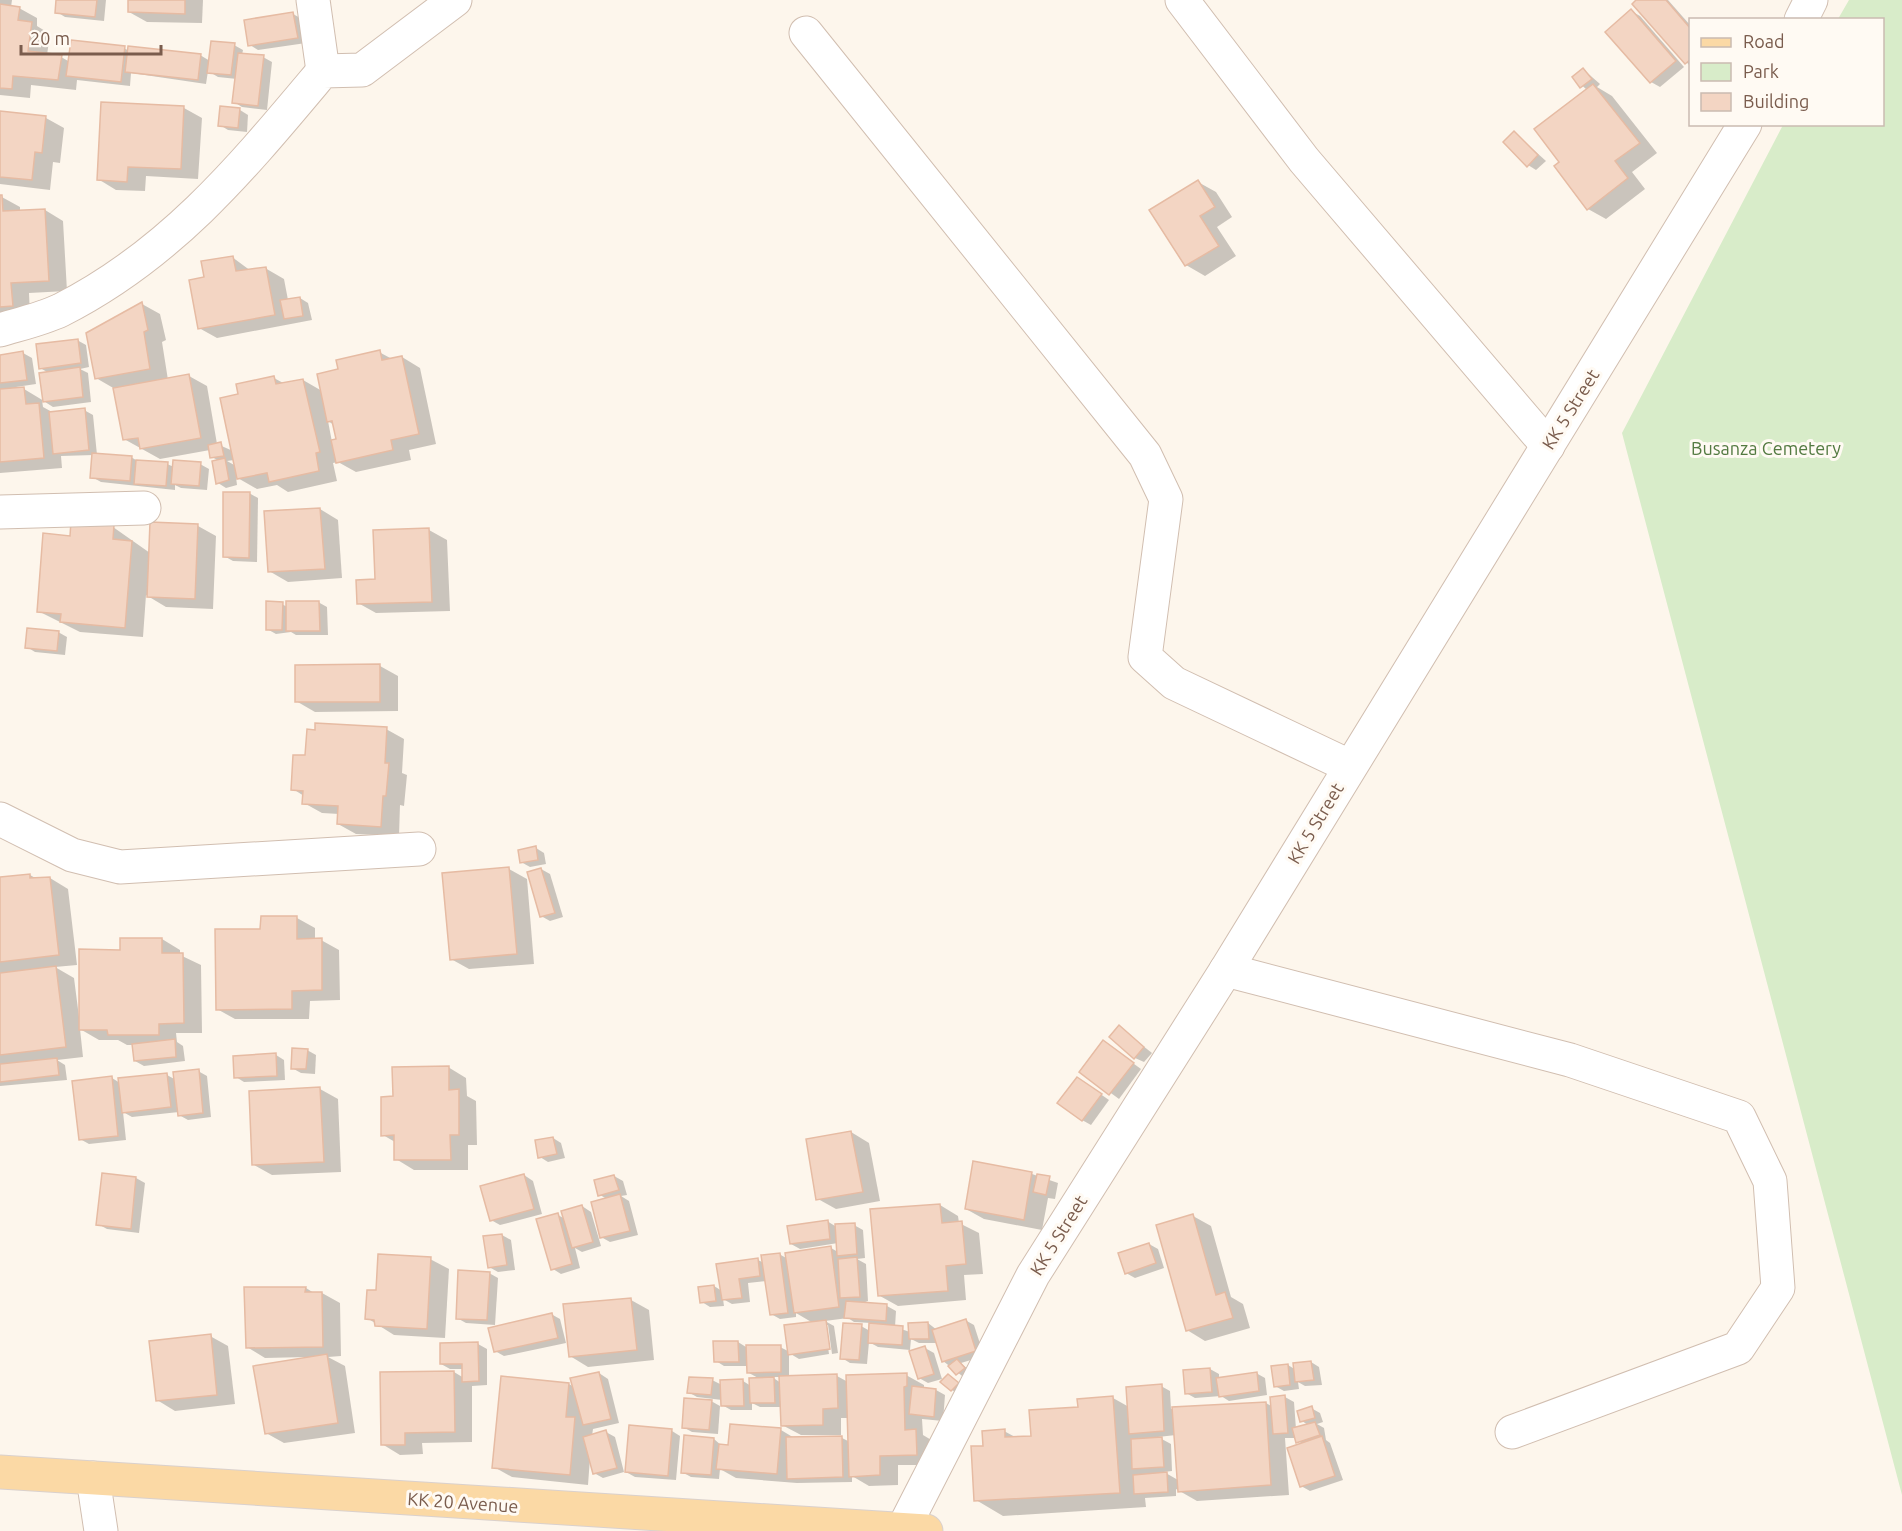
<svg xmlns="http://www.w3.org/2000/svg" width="1902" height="1531" font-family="Ubuntu,sans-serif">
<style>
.green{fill:#d8ecc9}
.shadow{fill:#0003;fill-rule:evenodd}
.building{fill:#f3d5c3;stroke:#e6bba3;stroke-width:1.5}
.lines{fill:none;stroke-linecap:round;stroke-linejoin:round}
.minor-casing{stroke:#d1beb0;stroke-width:35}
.major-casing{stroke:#dad1cd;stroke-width:35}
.minor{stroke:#fff;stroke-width:33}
.major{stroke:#fbd9a5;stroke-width:33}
.labels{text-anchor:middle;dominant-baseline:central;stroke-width:6;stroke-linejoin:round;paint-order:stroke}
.street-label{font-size:18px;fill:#7a5c4d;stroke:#fffaf3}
.park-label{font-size:18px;fill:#537a41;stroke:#fffaf3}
</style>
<rect width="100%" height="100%" fill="#fdf6ec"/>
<polygon class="green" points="1849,0 1902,0 1902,1495 1622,433 1783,125 1882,124 1882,20 1838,19"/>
<g class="shadow">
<polygon points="0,0 12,0 11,7 19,8 37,18 37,26 50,34 47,55 61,57 70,62 124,48 129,51 200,55 210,61 234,45 243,50 242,55 263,57 272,62 267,110 242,107 234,102 237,79 218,77 208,71 206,84 131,73 130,86 77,80 76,90 31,85 30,98 0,95"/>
<polygon points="58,0 106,0 104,21 65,17 57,12"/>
<polygon points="129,0 203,0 202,23 147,22 129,12"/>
<polygon points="1638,0 1668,0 1690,25 1690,66 1634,4"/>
<polygon points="1631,11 1640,16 1684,67 1660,87 1651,82 1607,32"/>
<polygon points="293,14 302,19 306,43 258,50 250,45"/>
<polygon points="1584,70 1600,84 1597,87 1612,96 1657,153 1632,172 1645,189 1606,219 1588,209 1562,163 1587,90 1574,78"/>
<polygon points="184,108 202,118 198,179 146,176 145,191 116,190 98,179"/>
<polygon points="240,110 248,115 247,132 228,130 220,125"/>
<polygon points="0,113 46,118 64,128 60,163 53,162 50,190 0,184"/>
<polygon points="1515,133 1546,161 1536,170 1528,165"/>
<polygon points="1198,182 1216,192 1232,217 1217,227 1236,256 1205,276 1186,265 1151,210"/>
<polygon points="0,196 20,207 20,212 45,210 63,221 67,291 29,293 30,316 0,318"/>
<polygon points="232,257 251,271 265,268 284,279 288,300 300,298 308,303 312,320 217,338 199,328"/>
<path d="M142,304L160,314L166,340L162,342L168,380L189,376L207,386L217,444L233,451L240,395L274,378L285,384L303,380L322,391L340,370L379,352L392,359L402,357L420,368L436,444L409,450L411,460L356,472L338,462L333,463L337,481L288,492L277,485L257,489L236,477L237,485L226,488L218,483L219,461L212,457L210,450L160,459L124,439L115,389L96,378ZM328,421L334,425L338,441L332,442ZM234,460L236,466L227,461Z"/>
<polygon points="77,340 86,345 89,367 80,369 88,373 91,402 53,407 42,400 43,407 54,413 84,410 93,415 97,455 131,457 139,462 167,464 174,467 200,464 209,469 207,490 181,488 175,485 175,490 101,482 92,477 94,455 61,456 62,468 0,473 0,357 23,353 32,358 36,384 16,387 16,389 24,389 44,401 49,373 40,368"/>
<polygon points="249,493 258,498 257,562 233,561 224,556"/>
<polygon points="320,509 338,520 342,578 288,582 269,571"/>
<polygon points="198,526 216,536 213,609 166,607 146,595 143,637 80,632 38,611 71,537 113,527 150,553"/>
<polygon points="429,530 447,540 450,611 376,613 358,603 377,580 375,532"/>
<polygon points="318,602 327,607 328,635 296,635 291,632 276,634 267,629 282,604 287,607"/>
<polygon points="58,632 67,637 65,655 35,652 27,647"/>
<polygon points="380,666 398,676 398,711 315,712 296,701"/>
<polygon points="386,729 404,739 402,773 407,775 404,806 400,805 399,836 356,834 338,824 339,814 322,813 304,803 304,796 293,789 306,757"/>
<polygon points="536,848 544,853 546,864 530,867 521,862"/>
<polygon points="509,869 527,879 534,964 469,969 451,959"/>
<polygon points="541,869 550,874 563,917 550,921 541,916"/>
<polygon points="30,875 37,879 50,878 68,889 77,965 55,967 74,978 79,1017 121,951 162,939 180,950 180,955 201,965 202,1033 176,1033 177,1042 183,1046 185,1061 144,1066 135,1061 134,1045 127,1045 118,1040 99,1040 80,1029 83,1057 57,1060 65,1065 67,1080 0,1086 0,878"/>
<polygon points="297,918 315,928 315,940 321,940 339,950 340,1000 310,1001 309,1019 235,1019 217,1009 262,930"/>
<polygon points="1119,1027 1152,1053 1144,1062 1135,1058"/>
<polygon points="1104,1042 1141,1069 1119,1099 1081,1071"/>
<polygon points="307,1050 316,1055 315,1074 301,1073 292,1068"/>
<polygon points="276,1055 284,1060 285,1080 244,1082 236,1077"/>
<polygon points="448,1067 466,1078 467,1096 476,1101 477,1145 468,1145 468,1170 414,1170 396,1159 395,1142 383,1135"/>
<polygon points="198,1071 207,1076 211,1117 188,1120 179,1115 179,1112 132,1117 123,1112 126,1140 89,1144 80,1139 112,1078 120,1083 167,1075 176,1080"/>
<polygon points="1086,1084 1109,1100 1091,1125 1082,1120"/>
<polygon points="320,1089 338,1099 341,1172 272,1175 254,1165"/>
<polygon points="851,1132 869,1143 880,1201 836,1209 818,1199"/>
<polygon points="553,1138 561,1143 565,1158 548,1162 540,1157"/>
<polygon points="975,1163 1032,1174 1058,1183 1055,1199 1048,1198 1042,1230 984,1219 966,1209"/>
<polygon points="103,1175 136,1178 145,1183 139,1233 107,1229 98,1224"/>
<polygon points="524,1175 533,1181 542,1214 500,1225 491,1220"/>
<polygon points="614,1176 623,1181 627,1195 621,1196 629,1201 638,1235 610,1242 601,1237 607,1199 600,1195"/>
<polygon points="940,1205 958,1216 959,1223 979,1233 983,1274 964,1275 966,1300 898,1306 880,1296"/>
<polygon points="582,1206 591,1212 601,1246 582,1252 575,1248 580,1268 561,1274 553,1269 558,1215 565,1219"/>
<polygon points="1193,1216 1211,1226 1231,1297 1243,1304 1250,1328 1205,1341 1187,1330"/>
<path d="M827,1221L835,1226L854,1225L863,1230L865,1258L857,1259L866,1264L868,1301L860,1304L887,1306L896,1311L895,1327L910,1332V1324L928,1323L937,1330L965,1320L974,1325L984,1356L961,1363L973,1374L966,1379L943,1361L938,1343H919L911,1339L910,1350L878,1347L869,1342L867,1364L850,1363L842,1358L861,1326L870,1331L871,1323L854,1322L848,1318L825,1321L834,1326L838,1353L832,1354L828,1325H825L829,1354L799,1359L789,1353V1377L837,1376L848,1382L906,1375L924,1385V1389L936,1390L945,1395L943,1421L922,1419L923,1435L933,1441L934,1465H898V1485L869,1486L852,1476V1482L797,1483L736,1478L720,1469L719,1479L691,1477L682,1472L714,1439L722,1446L730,1447L731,1425L781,1430L796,1439L842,1438L850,1442L849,1418H841V1435H801L782,1425V1407H760L752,1403V1410H731L722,1405V1400L697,1397L688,1392L712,1380L722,1385L743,1381L751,1386L760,1379L749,1373V1366H724L716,1361L738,1342L746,1347H780L790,1352L813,1323L796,1313V1317L780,1319L771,1314L766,1281L748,1283L750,1302L732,1304L723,1299L724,1306L710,1307L702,1302L714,1286L722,1291L758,1260L764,1263L779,1254L788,1259L831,1248L838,1252V1243L800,1249L791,1244ZM772,1377H781V1383Z"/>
<polygon points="502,1235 511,1240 515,1270 498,1272 489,1267"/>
<polygon points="1149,1244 1158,1249 1164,1268 1135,1278 1126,1273"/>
<polygon points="430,1259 449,1269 445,1338 394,1335 367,1318 377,1292"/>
<polygon points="489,1273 498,1278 495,1325 466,1323 457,1318"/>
<polygon points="306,1288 314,1293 322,1293 340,1303 341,1356 328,1357 345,1366 355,1433 284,1443 266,1433 307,1357 265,1358 247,1347"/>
<polygon points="631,1300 649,1310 654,1360 588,1367 570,1356"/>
<polygon points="551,1314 560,1319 566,1343 504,1356 495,1351"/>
<polygon points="210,1336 228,1346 235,1404 175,1411 157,1400"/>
<polygon points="478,1344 487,1349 487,1385 472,1386 472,1442 422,1443 423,1454 400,1455 382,1444 454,1372 464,1378 463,1369 450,1369 441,1364"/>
<polygon points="925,1348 934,1353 942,1379 928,1383 919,1378"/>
<polygon points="1311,1362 1319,1367 1322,1385 1305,1386 1298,1382 1299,1389 1284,1391 1275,1386 1288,1365 1296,1370"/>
<polygon points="1210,1369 1219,1374 1219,1379 1256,1373 1265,1378 1267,1395 1229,1401 1221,1396 1195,1398 1186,1393"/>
<polygon points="599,1373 608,1379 619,1423 593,1429 592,1436 606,1432 615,1437 624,1472 603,1478 594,1473 590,1458 588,1485 512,1477 494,1467 569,1384 574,1387"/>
<polygon points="948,1376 966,1389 960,1395 952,1390"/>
<path d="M1161,1386L1170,1391L1171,1409L1266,1403L1273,1407L1285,1397L1294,1402L1296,1429L1308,1425L1302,1421L1311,1408L1320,1413L1323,1422L1317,1424L1324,1428L1326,1440L1330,1443L1343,1480L1310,1491L1301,1486L1302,1444L1296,1438H1285L1289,1495L1197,1501L1176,1489V1496L1145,1498L1146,1507L1003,1516L976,1500L985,1447L1004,1431L1017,1438L1032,1437L1080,1408L1079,1400L1113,1398L1129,1407ZM1176,1435L1178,1480L1164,1472L1172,1471L1171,1444L1158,1437Z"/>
<polygon points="711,1401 720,1406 718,1434 692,1432 683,1427"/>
<polygon points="672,1431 680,1436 676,1480 635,1477 626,1472"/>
</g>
<g class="building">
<polygon points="56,0 97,0 95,17 55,13"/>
<polygon points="128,0 185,0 185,14 128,12"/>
<polygon points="1636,0 1666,0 1690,28 1690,60 1685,64 1632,4"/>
<polygon points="0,4 20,7 18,20 32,22 28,51 62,55 58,80 13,76 12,89 0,88"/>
<polygon points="1631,9 1676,61 1650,83 1605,32"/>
<polygon points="293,12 298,38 248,46 244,20"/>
<polygon points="71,40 125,46 121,82 66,76"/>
<polygon points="211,41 235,43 231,75 207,73"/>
<polygon points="128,46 201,54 198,80 125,72"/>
<polygon points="238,53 264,55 258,106 232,103"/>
<polygon points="1583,68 1592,79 1580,88 1572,77"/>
<polygon points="1593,84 1640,143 1615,161 1628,178 1587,210 1554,166 1559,162 1534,129"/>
<polygon points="101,102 184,106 181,169 128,167 127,182 97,180"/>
<polygon points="220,106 240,108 238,128 218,126"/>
<polygon points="0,111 46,116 42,153 35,152 32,180 0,177"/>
<polygon points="1514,131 1538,155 1527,167 1503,142"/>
<polygon points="1198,180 1215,207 1200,216 1219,246 1185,266 1149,210"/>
<polygon points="0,195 2,195 3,211 45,209 49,281 11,283 13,306 0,307"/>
<polygon points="233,256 236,271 266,267 275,315 198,329 189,280 204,277 201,261"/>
<polygon points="300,297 303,316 284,319 280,300"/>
<polygon points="142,302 148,330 144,332 150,369 95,379 86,333"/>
<polygon points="78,339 81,363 39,369 36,344"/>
<polygon points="380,350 382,360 402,356 419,434 391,440 393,450 336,463 331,440 336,439 332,421 327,422 317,374 338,369 336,360"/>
<polygon points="23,351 27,380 0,383 0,355"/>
<polygon points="80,367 83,397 43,402 39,373"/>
<polygon points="189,374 201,438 140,449 138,438 123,440 113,388"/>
<polygon points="274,376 276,384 303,379 320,452 316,453 319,471 269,482 267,473 237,479 220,398 238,394 236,384"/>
<polygon points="24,387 26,404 39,403 44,458 0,462 0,389"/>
<polygon points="85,408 89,450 53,454 49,412"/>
<polygon points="221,442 224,456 210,458 208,445"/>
<polygon points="92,453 132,456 130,481 90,478"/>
<polygon points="225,458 229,480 216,484 212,461"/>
<polygon points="136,460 168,462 166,486 134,484"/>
<polygon points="173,460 201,462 199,486 171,484"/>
<polygon points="223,492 250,492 249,558 223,557"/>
<polygon points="320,508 325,569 268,572 264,511"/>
<polygon points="71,521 114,525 113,539 132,541 125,628 60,622 61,614 37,612 43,533 70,536"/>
<polygon points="150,522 198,524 195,599 147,597"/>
<polygon points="429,528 432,602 357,604 356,580 375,579 373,530"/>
<polygon points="266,601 283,602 282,630 266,630"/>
<polygon points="286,601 319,601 320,631 286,631"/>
<polygon points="27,628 59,631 57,651 25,648"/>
<polygon points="380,664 380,702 295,702 295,665"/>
<polygon points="315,723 387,727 385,763 389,763 386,796 383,796 381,827 337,824 338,806 302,804 303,791 291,790 293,755 305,755 307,729 315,730"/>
<polygon points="536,846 538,860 520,863 518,850"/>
<polygon points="509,867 517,954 450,960 442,873"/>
<polygon points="541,868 555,913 540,917 527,872"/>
<polygon points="30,874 30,878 50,877 59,955 0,962 0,877"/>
<polygon points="261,916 297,916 297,939 322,938 322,990 292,991 292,1009 216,1010 215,929 260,929"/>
<polygon points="120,938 162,938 162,953 183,953 184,1023 159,1024 159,1035 108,1035 107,1030 79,1030 79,949 120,950"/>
<polygon points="56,966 66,1047 0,1055 0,973"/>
<polygon points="1119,1025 1144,1047 1134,1059 1109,1037"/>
<polygon points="175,1039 176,1057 134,1061 132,1044"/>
<polygon points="1103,1040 1134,1063 1109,1095 1079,1072"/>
<polygon points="292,1048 308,1049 306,1069 291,1069"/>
<polygon points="276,1053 277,1076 234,1078 233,1056"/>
<polygon points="57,1058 59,1075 0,1082 0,1064"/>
<polygon points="449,1066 449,1090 459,1089 459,1135 450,1135 451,1160 394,1160 394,1135 381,1136 381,1097 393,1096 392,1067"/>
<polygon points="199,1069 203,1113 178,1116 173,1072"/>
<polygon points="167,1073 171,1107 122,1113 118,1078"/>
<polygon points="112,1076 118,1136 79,1140 72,1081"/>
<polygon points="1077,1077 1102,1094 1082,1121 1057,1103"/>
<polygon points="320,1087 324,1162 252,1165 249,1091"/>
<polygon points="851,1131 863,1192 816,1200 806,1139"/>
<polygon points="553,1137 557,1154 538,1158 535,1140"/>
<polygon points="973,1161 1032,1172 1024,1220 965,1209"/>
<polygon points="102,1173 136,1177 131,1229 96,1225"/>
<polygon points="524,1174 534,1209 490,1221 480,1186"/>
<polygon points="1037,1174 1050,1176 1046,1195 1033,1192"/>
<polygon points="614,1175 619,1190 598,1196 594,1180"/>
<polygon points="620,1194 630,1231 600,1238 591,1202"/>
<polygon points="940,1204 942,1223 962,1221 966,1264 946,1266 948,1291 878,1296 870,1209"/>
<polygon points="582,1205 593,1242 572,1248 561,1211"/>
<polygon points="558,1213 572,1264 551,1270 536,1219"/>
<polygon points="1193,1214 1216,1295 1225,1292 1233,1318 1186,1331 1156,1225"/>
<polygon points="828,1220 830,1239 790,1244 787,1226"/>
<polygon points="855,1223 857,1254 837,1256 835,1224"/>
<polygon points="502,1234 507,1265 488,1268 483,1236"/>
<polygon points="1149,1243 1156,1263 1125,1274 1118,1253"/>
<polygon points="831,1246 839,1307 794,1313 785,1253"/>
<polygon points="780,1253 788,1313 770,1315 761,1255"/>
<polygon points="378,1254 431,1257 427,1329 375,1326 374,1320 365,1319 367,1290 376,1290"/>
<polygon points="857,1257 860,1297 840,1298 838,1259"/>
<polygon points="758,1258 760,1276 739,1279 742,1298 722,1300 716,1264"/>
<polygon points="458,1270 490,1272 487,1320 456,1319"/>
<polygon points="714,1285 716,1301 700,1303 698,1287"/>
<polygon points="244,1287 306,1287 305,1292 322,1292 323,1347 246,1348"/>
<polygon points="631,1298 637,1350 569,1357 563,1304"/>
<polygon points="846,1301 887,1304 886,1321 844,1318"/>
<polygon points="552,1313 558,1338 494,1352 488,1328"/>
<polygon points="966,1319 976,1351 942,1362 932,1330"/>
<polygon points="826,1320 830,1349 788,1355 784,1325"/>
<polygon points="928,1322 929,1339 909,1339 908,1323"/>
<polygon points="843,1323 862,1324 859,1360 840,1359"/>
<polygon points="869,1323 903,1326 902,1345 868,1343"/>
<polygon points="211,1334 217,1395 156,1401 149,1341"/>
<polygon points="713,1341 738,1341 739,1362 714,1362"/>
<polygon points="478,1342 479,1381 462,1382 462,1364 440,1364 440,1343"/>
<polygon points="746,1345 781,1345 781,1372 747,1373"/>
<polygon points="925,1346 934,1374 918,1379 909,1351"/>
<polygon points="327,1354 338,1423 265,1434 253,1366"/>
<polygon points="957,1359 965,1368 956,1375 948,1366"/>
<polygon points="1311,1361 1314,1380 1295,1382 1293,1363"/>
<polygon points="1288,1364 1290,1385 1274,1387 1271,1366"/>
<polygon points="1210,1368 1212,1392 1185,1394 1183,1370"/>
<polygon points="454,1371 455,1432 405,1433 405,1445 381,1445 380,1372"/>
<polygon points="599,1372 611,1419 583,1425 570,1378"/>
<polygon points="1257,1372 1259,1391 1219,1397 1216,1378"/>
<polygon points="907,1373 907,1386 904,1387 905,1430 916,1429 917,1455 880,1456 880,1475 849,1477 846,1375"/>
<polygon points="837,1374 838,1408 823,1409 823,1425 781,1426 779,1376"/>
<polygon points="948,1374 959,1383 951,1391 940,1382"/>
<polygon points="501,1376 569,1383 566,1417 575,1417 570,1475 492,1468"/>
<polygon points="689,1377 713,1378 711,1395 687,1393"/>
<polygon points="774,1377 775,1403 750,1403 749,1378"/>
<polygon points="743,1379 744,1406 721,1406 720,1380"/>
<polygon points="1162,1384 1164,1431 1129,1434 1126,1387"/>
<polygon points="912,1386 936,1389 934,1417 909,1414"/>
<polygon points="1285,1395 1288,1433 1273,1434 1270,1397"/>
<polygon points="1113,1396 1120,1493 974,1501 971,1446 983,1446 982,1431 1005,1429 1005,1437 1031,1436 1029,1410 1078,1407 1077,1399"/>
<polygon points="684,1398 712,1400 709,1430 682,1428"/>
<polygon points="1266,1402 1271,1485 1178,1492 1172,1407"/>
<polygon points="1312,1406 1315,1418 1300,1422 1297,1411"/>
<polygon points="1315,1422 1320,1435 1296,1443 1292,1428"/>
<polygon points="730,1424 781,1428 777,1474 716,1469 719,1444 728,1445"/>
<polygon points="629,1425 672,1429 668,1476 625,1472"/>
<polygon points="606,1430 617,1468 593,1474 583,1437"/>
<polygon points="684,1435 714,1438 711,1475 681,1473"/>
<polygon points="842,1436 843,1477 787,1479 786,1437"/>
<polygon points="1322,1436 1335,1476 1300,1487 1287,1448"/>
<polygon points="1162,1437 1164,1467 1132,1469 1131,1439"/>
<polygon points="1167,1472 1168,1492 1134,1494 1133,1475"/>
</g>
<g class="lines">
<defs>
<g id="minor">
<polyline points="313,0 323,71"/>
<polyline points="1182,0 1304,160 1548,446"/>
<polyline points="1801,20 1811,0"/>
<polyline points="806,33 1145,455 1166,499 1145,657 1174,683 1349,766"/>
<path d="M0,330C20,324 42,319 61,310C173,253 244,165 323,71L362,70L455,0"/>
<polyline points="0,512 144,508"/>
<polyline points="0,819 72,855 120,867 419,849"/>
<polyline points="1226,970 1570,1060 1739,1117 1770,1181 1778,1288 1738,1348 1512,1432"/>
<polyline points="93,1478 101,1531"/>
<polyline points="902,1531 1033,1275 1226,970 1745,124"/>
</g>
<polyline id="major" points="0,1472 926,1531"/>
</defs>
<use href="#minor" class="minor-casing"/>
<use href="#major" class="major-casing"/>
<use href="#minor" class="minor"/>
<use href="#major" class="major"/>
</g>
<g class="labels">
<g class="street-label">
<text transform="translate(1570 409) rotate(-58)">KK 5 Street</text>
<text transform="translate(1315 823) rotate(-59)">KK 5 Street</text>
<text transform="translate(1058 1235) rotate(-58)">KK 5 Street</text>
<text transform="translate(463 1502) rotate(4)">KK 20 Avenue</text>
</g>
<g class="park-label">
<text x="1766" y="448">Busanza Cemetery</text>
</g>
</g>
<rect x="1689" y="18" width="195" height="108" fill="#fffaf3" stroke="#cabbb1" stroke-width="1.5"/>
<rect x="1701" y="38" width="30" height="9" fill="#fbd9a5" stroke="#cabbb1" stroke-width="1.5"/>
<text x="1743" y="48" font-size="18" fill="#7a5c4d">Road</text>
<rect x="1701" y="63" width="30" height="18" fill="#d8ecc9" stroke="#cabbb1" stroke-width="1.5"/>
<text x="1743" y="78" font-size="18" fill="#7a5c4d">Park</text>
<rect x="1701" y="93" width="30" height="18" fill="#f3d5c3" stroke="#cabbb1" stroke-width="1.5"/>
<text x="1743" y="108" font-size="18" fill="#7a5c4d">Building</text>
<path d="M21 45v9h140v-9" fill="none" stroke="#7a5c4d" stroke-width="3"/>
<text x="30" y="45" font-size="18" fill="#7a5c4d" stroke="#fffaf3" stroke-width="4.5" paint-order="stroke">20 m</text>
</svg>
